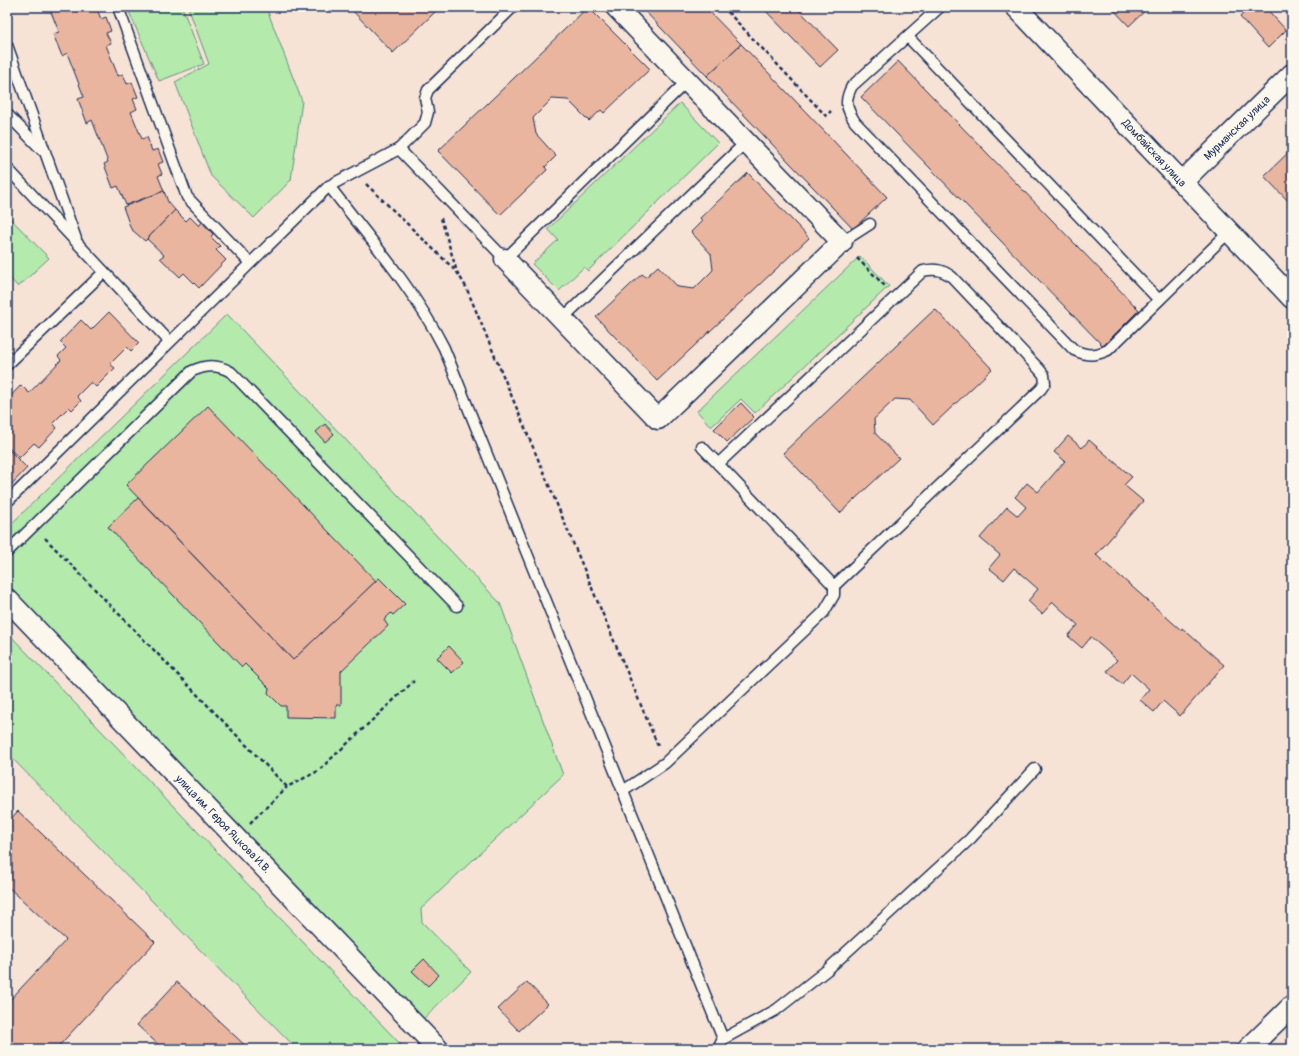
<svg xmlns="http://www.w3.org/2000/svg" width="1299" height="1056" font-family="Pangolin,sans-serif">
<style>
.green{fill:#b4eaac;stroke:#688c85}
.building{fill:#eab59e;stroke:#1b2f5e}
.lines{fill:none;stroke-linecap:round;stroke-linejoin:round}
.lane-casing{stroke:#1b2f5e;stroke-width:13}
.street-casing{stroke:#1b2f5e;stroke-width:23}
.path{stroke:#1b2f5e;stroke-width:2.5;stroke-dasharray:4 3;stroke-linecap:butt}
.lane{stroke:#fbf7ec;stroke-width:10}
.street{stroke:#fbf7ec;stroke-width:20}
.labels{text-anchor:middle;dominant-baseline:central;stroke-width:3.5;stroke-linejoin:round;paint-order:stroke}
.street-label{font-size:11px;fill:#1b2f5e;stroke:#fbf7ec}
</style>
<rect width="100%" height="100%" fill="#f6e3d5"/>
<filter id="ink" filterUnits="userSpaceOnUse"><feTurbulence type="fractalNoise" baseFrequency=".025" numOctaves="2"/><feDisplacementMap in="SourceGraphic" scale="8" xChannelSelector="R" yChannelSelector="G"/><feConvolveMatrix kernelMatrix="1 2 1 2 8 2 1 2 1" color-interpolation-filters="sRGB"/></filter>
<g filter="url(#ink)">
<g class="green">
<polygon points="127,7 182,7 204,64 159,81"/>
<polygon points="188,7 266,7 302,101 291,180 254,218 211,176 175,82 209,64"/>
<polygon points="680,103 718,143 588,271 584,267 559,291 532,264 558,240 548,229"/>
<polygon points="7,215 49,258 18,287 7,275"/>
<polygon points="860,256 889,286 755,413 741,399 711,427 697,411"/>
<polygon points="227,314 500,603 563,775 421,909 422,922 471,972 416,1026 7,598 7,528"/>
<polygon points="7,632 405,1049 297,1049 7,753"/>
</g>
<g class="building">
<polygon points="49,7 91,7 92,9 96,7 101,19 106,17 111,31 106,33 111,43 106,45 118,76 123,74 127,84 132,82 138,97 133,99 137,109 131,112 142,139 147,137 152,151 158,149 163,162 158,164 162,174 158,176 164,191 126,205 118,186 113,188 104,164 108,162 92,120 87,123 78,99 84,97 67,53 62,56 53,34 59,32"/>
<polygon points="349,7 432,7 436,11 393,53"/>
<polygon points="588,7 650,69 604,113 601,110 589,121 568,100 552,99 533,118 536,134 556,156 545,167 547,170 500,215 438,151"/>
<polygon points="641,7 705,7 741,44 707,76"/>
<polygon points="762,7 796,7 838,50 820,67"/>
<polygon points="1111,7 1149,7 1129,26"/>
<polygon points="1250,7 1265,7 1286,30 1268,48 1240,17"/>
<polygon points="741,44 887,197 853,229 707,76"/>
<polygon points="898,61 1139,310 1103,346 861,97"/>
<polygon points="1292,149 1292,205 1264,176"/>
<polygon points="748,173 809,238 657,381 596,317 642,274 646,277 658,266 678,287 694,289 713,270 711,254 691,232 702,221 700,218"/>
<polygon points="164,191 168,202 175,210 145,241 131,229 123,207"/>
<polygon points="175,210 186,221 190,217 199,226 202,222 213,234 211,237 220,246 216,250 226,260 199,288 184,273 180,277 160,258 164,255 147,239"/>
<polygon points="935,309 992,369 933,425 910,400 895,399 874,419 875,433 899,458 840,513 783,453"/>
<polygon points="109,312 139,343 131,351 127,347 110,364 115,368 96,387 91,382 77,396 81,401 72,410 69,407 53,423 57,428 39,447 34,443 19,458 7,446 7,400 21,385 29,393 61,360 58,356 66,348 60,342 81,320 91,330"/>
<polygon points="741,403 754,417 727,442 714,429"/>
<polygon points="208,406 376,581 293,660 126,485"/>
<polygon points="325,424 334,434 325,442 316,432"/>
<polygon points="1068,436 1082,448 1089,440 1132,477 1124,485 1143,501 1096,555 1181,630 1182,628 1224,665 1180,716 1163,701 1154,712 1140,700 1149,689 1131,673 1122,684 1107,671 1117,660 1091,637 1082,648 1068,636 1078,625 1053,602 1042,614 1028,601 1038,589 1014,568 1004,580 989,568 1000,555 980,538 1007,507 1018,516 1026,507 1015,497 1027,483 1038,492 1065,461 1054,452"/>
<polygon points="7,448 27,468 7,489"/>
<polygon points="138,498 293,660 379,578 405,604 393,615 391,613 384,620 388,626 341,671 341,705 336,705 336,718 286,717 286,706 281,706 268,693 269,688 245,664 242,667 108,527"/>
<polygon points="449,646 464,662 452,673 437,658"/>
<polygon points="18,811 155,942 56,1049 7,1049 7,1003 66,940 7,886 7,823"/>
<polygon points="424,959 439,975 428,986 412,971"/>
<polygon points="177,982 249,1049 163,1049 137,1025"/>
<polygon points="527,982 548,1004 519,1031 498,1009"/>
</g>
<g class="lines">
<defs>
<g id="lane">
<polyline points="118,7 187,197 250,263"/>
<path d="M940,7L852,86C844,101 846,108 855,122L1074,350C1087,356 1095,356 1108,350L1229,232"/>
<polyline points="908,37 1159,300"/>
<polyline points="7,45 76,239"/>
<polyline points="7,114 42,150"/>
<polyline points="399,149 505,259 687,81"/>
<polyline points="7,168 169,341"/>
<path d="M329,186C370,239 414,289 444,348L723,1039"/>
<polyline points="842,242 870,224"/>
<polyline points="562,319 746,142"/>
<polyline points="7,365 104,272"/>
<path d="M718,464L923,271C935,268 943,270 952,277L1039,369L1044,375L1045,383L1041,389L834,586"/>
<polyline points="7,502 329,186 399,149 425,123 428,112 425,98 428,90 513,7"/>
<path d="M7,552L192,371C206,365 217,364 231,372L457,606"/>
<polyline points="623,791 665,763 824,612 834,595 834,586 702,447"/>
<polyline points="718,1049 723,1039 776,1010 827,970 970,839 1035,769"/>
</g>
<g id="street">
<polyline points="1016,7 1292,298"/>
<polyline points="1182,182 1292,74"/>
<polyline points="505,259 658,419 842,242 616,7"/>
<polyline points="7,599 438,1049"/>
<polyline points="1248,1049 1292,1006"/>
</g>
</defs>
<use href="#lane" class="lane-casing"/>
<use href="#street" class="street-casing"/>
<g class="path">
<polyline points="723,7 826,116 831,111"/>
<polyline points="366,184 456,271"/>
<polyline points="441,218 457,272 466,287 658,746"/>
<polyline points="857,258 885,286"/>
<polyline points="45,538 287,787 318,771 414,681"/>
<polyline points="250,823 287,787"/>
</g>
<use href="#lane" class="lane"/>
<use href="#street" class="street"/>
</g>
</g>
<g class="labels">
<g class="street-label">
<text transform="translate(1237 128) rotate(-44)">Мурманская улица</text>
<text transform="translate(1154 153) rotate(47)">Домбайская улица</text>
<text transform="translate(223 824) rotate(46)">улица им. Героя Яцкова И.В.</text>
</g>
</g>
<rect width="1299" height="1056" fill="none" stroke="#fbf7ec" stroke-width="24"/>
<rect x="12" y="12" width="1275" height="1032" fill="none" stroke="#1b2f5e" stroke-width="1.5" filter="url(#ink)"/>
</svg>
